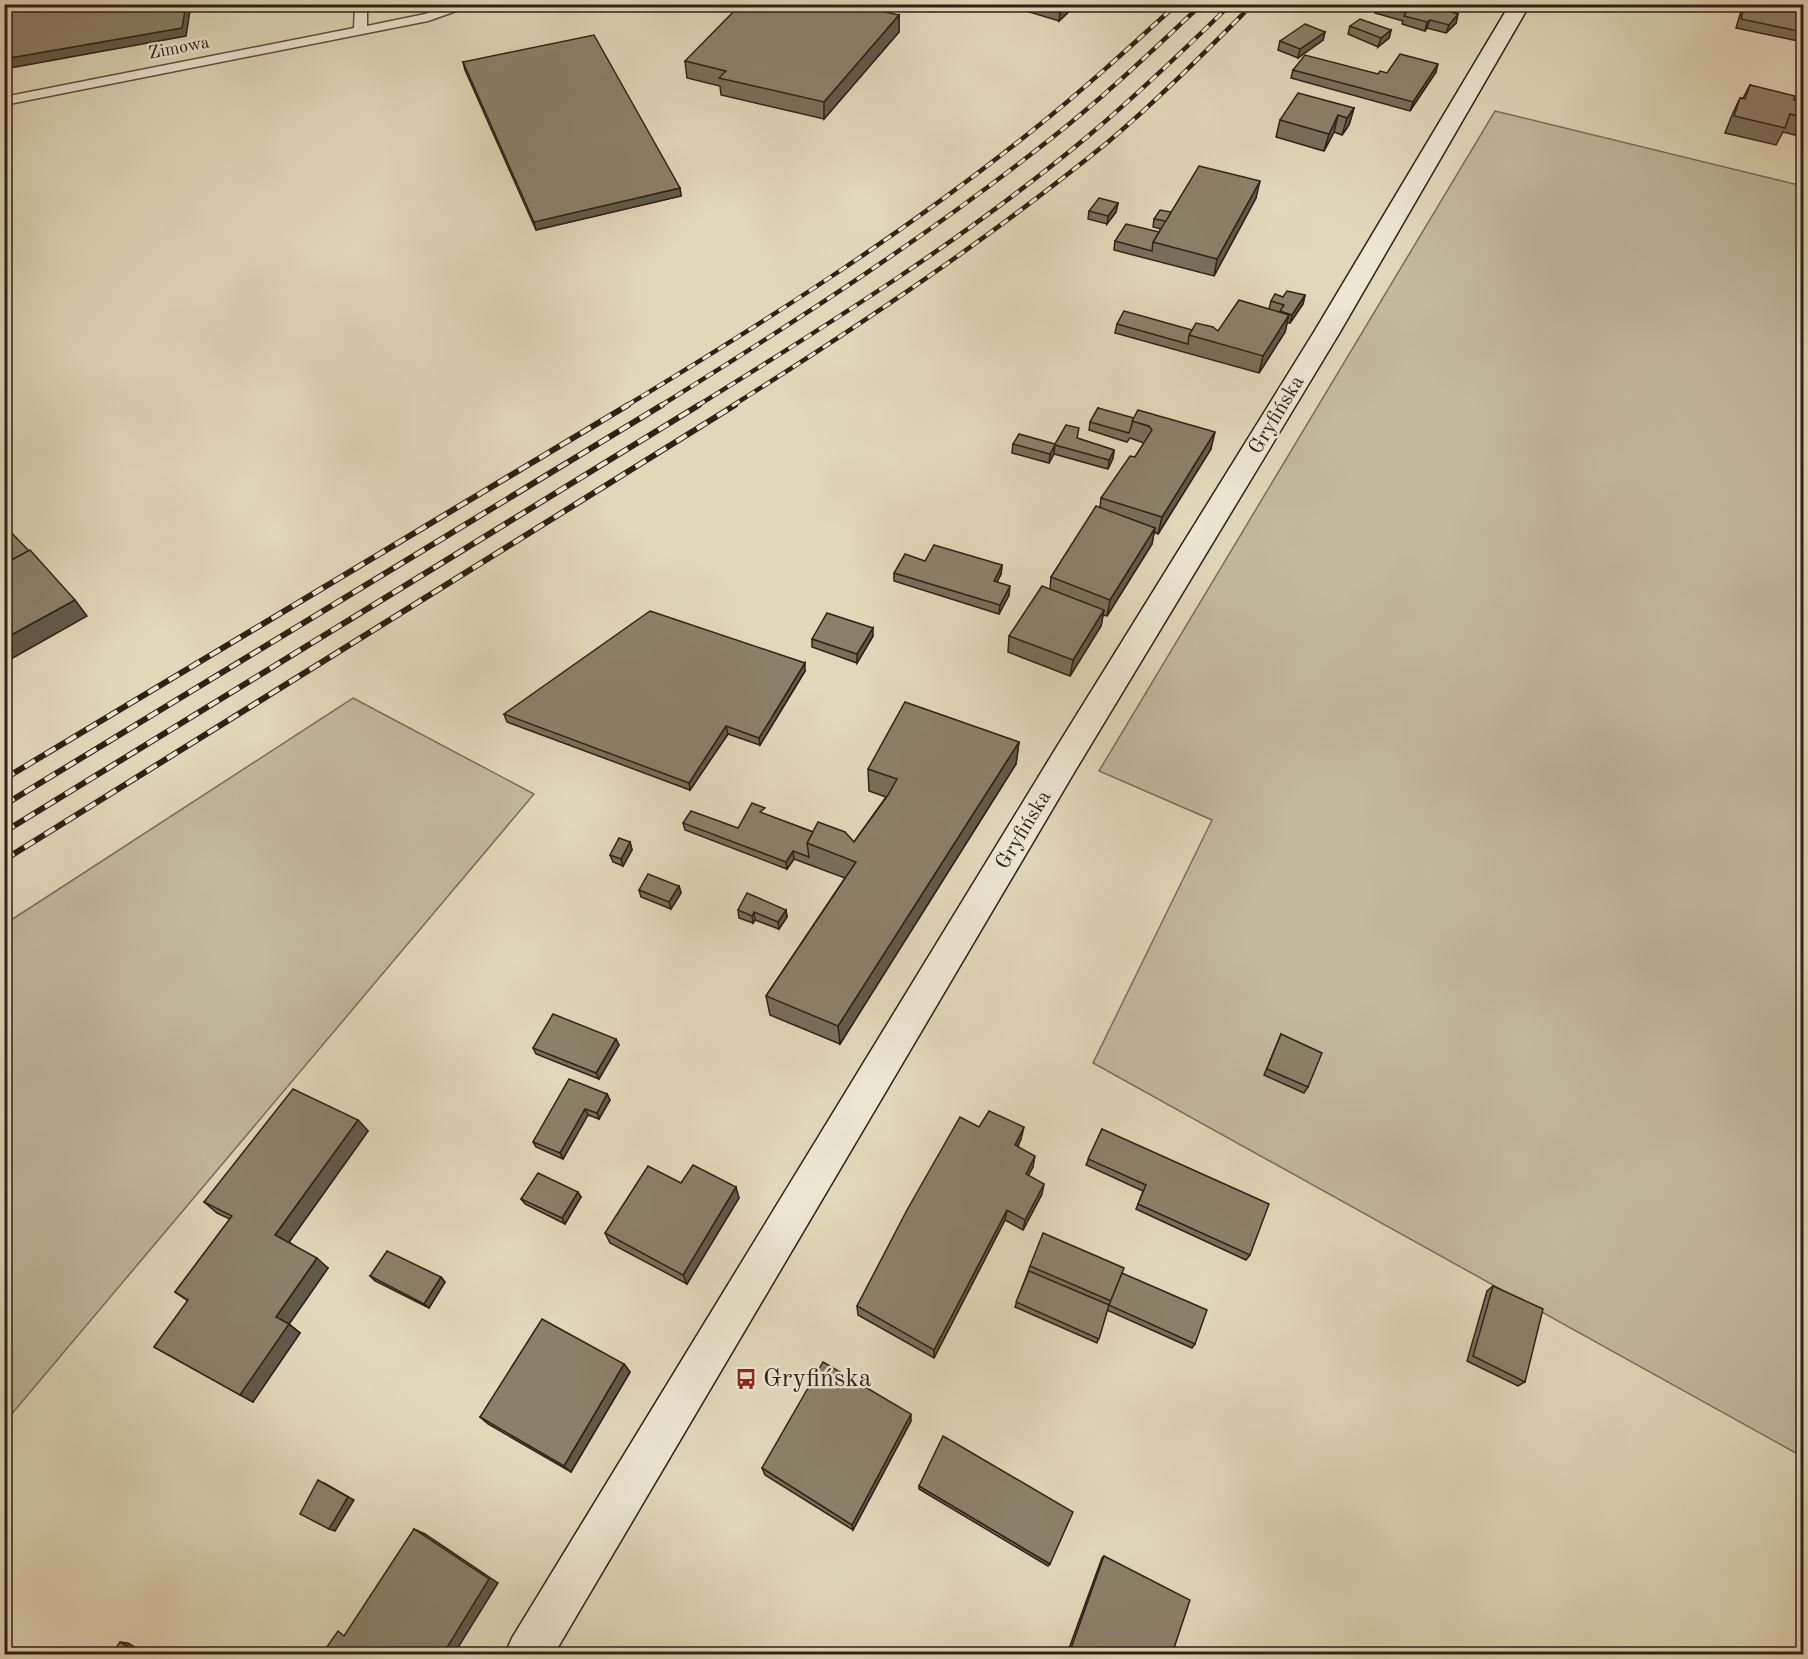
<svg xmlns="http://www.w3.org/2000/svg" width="1808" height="1659" font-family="'Old Standard TT',serif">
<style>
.green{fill:#c2b99e;stroke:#786e59;stroke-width:1.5}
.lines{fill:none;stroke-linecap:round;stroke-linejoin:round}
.lane-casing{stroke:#5a503e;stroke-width:3}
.secondary-casing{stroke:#2d2214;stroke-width:3}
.lane{fill:#ece6d2;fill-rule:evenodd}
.secondary{fill:#ece6d2;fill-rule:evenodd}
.rail-far1-casing{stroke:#2d2214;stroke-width:4.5}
.rail-casing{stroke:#2d2214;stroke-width:6}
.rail-far1{stroke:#ece6d2;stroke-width:3;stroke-dasharray:9;stroke-linecap:butt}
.rail{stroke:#ece6d2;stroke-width:4;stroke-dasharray:12;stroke-linecap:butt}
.wall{fill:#786f5b;stroke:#2d2214;stroke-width:1.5}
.shaded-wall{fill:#615a4a;stroke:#2d2214;stroke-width:1.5}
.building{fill:#8b816a;stroke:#2d2214;stroke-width:1.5}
.labels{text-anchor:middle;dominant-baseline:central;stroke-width:5;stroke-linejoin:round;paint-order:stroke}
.far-street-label{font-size:18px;fill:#2d2214;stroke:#ece6d2}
.street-label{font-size:21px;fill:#2d2214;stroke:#ece6d2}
.near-poi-label{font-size:26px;fill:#2d2214;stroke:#ece6d2;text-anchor:start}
</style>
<rect width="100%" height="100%" fill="#e1d8ba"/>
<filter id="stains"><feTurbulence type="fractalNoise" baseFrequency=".00333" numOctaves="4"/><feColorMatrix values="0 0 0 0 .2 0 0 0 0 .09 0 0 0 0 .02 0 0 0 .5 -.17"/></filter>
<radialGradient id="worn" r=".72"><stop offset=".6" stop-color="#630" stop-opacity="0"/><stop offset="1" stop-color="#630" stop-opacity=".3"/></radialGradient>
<g class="green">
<polygon points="1495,111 1803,186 1803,1457 1093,1063 1212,820 1099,771"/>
<polygon points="353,698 534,794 5,1422 5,924"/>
</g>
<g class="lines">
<defs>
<polygon id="lane" points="355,4 367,4 367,26 425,14 455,4 476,4 428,21 4,105 4,97 354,28"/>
<polygon id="secondary" points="1510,4 1530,4 1340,332 1075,771 554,1654 505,1654 512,1638 1053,753 1314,332"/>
</defs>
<use href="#lane" class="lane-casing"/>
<use href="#secondary" class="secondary-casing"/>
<use href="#lane" class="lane"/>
<use href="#secondary" class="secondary"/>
<defs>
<g id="rail-far1">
<path d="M626,406C766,321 905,233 1033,130C1083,90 1130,47 1177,4"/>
<path d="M660,406C795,322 928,236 1053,137C1105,96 1153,50 1202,4"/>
<path d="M697,406C831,323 966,238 1087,137C1137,95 1184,50 1231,4"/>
<path d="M732,406C862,324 989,239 1108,142C1159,99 1206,51 1253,4"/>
</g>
<g id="rail">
<polyline points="4,779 628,405"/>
<polyline points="4,805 662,405"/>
<polyline points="4,832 699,405"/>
<polyline points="4,860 735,405"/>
</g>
</defs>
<use href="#rail-far1" class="rail-far1-casing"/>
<use href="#rail" class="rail-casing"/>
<use href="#rail-far1" class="rail-far1"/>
<use href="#rail" class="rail"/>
</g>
<g class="wall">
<polygon points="1003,4 1077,4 1059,21"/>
<polygon points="1743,4 1803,4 1803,42 1736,28"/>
<polygon points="1377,5 1458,14 1456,23 1446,33 1427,28 1425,31 1402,24 1403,21 1375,13"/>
<polygon points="899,15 899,32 824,119 721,95 720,86 687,78 685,61"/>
<polygon points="1350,26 1391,30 1389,38 1378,47 1348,34"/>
<polygon points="1325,32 1323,40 1298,58 1278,50 1280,41"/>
<polygon points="463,62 680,188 681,196 536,230 465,70"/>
<polygon points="1293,70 1378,74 1387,73 1436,72 1410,111 1291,78"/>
<polygon points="1750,85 1803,102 1803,137 1783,132 1776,145 1725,133 1732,115 1740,98 1743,98"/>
<polygon points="1354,108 1349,125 1342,135 1334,132 1324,151 1276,137 1280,120"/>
<polygon points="1256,198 1214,276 1114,250 1115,241 1159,232 1161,229 1153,227 1154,219 1171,212"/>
<polygon points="1118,203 1116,212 1107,224 1088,219 1089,211"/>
<polygon points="1305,295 1303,304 1290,323 1287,323 1285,332 1259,373 1115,333 1117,324 1192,330 1218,331 1269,309 1271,301 1283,297"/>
<polygon points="1098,408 1211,449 1158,534 1154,532 1152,544 1107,616 1103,615 1101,626 1070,676 1008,652 1009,636 1050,589 1051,577 1100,507 1101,498 1135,457 1144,443 1130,438 1127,442 1089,430 1090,422"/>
<polygon points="1077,438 1114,450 1113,458 1108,469 1054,454 1049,463 1012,453 1013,444 1055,444"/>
<polygon points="925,561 1002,565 1001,574 997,582 1009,595 999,614 894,581 894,573"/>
<polygon points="873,636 857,663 812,647 812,639"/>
<polygon points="805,671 760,745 728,734 690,790 507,722 504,714"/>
<polygon points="1019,742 1016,764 840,1044 770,1015 766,996 845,878 794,859 787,869 685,830 683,823 738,828 765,814 813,832 854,842 886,797 869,791 868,769"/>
<polygon points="630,842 632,850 623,866 613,862 610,855"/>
<polygon points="679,886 681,893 671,909 641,897 639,890"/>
<polygon points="738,910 786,910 787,917 779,929 755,920 753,923 739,918"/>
<polygon points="1281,1034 1308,1087 1304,1093 1264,1075"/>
<polygon points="616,1039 619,1045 599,1079 536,1054 533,1048"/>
<polygon points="607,1094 610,1100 599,1119 588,1115 563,1159 536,1147 533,1142"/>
<polygon points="358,1120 368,1131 289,1242 328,1268 289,1324 300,1333 253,1402 154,1347 188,1301 175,1292 230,1219 217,1213 204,1202"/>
<polygon points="979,1127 1021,1139 1018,1146 1033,1167 1028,1176 1042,1194 1023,1230 1005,1220 934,1358 858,1315 857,1306"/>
<polygon points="1102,1129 1250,1255 1246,1260 1136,1209 1143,1191 1086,1165"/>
<polygon points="681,1183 739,1198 687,1284 610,1243 605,1233"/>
<polygon points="581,1197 565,1224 525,1204 521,1199"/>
<polygon points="1030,1266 1122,1273 1195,1344 1192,1348 1107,1310 1097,1343 1015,1307"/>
<polygon points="370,1276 441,1277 445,1282 429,1308 375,1281"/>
<polygon points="1493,1286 1525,1382 1518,1386 1467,1361 1487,1291"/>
<polygon points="624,1364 630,1372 571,1472 488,1424 480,1417"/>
<polygon points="911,1421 853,1530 765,1475 762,1468"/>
<polygon points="919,1486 1050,1564 1048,1566 919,1489"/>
<polygon points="1104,1556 1172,1654 1067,1654 1102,1558"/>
</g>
<g class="shaded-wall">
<polygon points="186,4 191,4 186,36 4,69 4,59"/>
<polygon points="1069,4 1077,4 1059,21 1060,13"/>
<polygon points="1458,14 1456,23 1446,33 1449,25"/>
<polygon points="899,15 899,32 824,119 824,102"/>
<polygon points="1430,20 1427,28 1425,31 1427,22"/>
<polygon points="1391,30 1389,38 1378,47 1381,38"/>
<polygon points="1325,32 1323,40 1298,58 1300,49"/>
<polygon points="1438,64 1436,72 1410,111 1413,102"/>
<polygon points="1354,108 1349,125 1342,135 1347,118"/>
<polygon points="1338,115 1334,132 1324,151 1329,134"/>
<polygon points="1260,181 1256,198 1214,276 1217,259"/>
<polygon points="680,188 681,196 536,230 534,222"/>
<polygon points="1118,203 1116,212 1107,224 1108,216"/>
<polygon points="1305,295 1303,304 1290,323 1292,315"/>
<polygon points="1289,315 1285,332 1259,373 1263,356"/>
<polygon points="1215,432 1211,449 1158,534 1162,517"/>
<polygon points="1055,445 1054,454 1049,463 1050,454"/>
<polygon points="1114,450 1113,458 1108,469 1109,460"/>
<polygon points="1155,528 1152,544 1107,616 1110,600"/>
<polygon points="1002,565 1001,574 993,590 994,581"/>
<polygon points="1010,586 1009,595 999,614 1000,605"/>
<polygon points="75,600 87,616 4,663 4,639"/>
<polygon points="1104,610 1101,626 1070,676 1073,660"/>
<polygon points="873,628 873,636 857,663 857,654"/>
<polygon points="805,663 805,671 760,745 759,738"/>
<polygon points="726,726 728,734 690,790 689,783"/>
<polygon points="1019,742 1016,764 840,1044 838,1026"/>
<polygon points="630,842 632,850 623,866 621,859"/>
<polygon points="793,851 794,859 787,869 786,862"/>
<polygon points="679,886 681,893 671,909 669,902"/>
<polygon points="786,910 787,917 779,929 778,922"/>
<polygon points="754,912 755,920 753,923 752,916"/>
<polygon points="616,1039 619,1045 599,1079 596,1073"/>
<polygon points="607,1094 610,1100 599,1119 597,1113"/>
<polygon points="585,1109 588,1115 563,1159 560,1153"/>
<polygon points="358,1120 368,1131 287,1245 275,1235"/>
<polygon points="1024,1127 1021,1139 1013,1156 1015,1145"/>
<polygon points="1035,1156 1033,1167 1023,1185 1026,1174"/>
<polygon points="1044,1184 1042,1194 1023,1230 1025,1220"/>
<polygon points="736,1187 739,1198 687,1284 683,1275"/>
<polygon points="578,1192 581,1197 565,1224 562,1218"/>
<polygon points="1007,1210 1005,1220 934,1358 934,1350"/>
<polygon points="317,1258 328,1268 289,1324 300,1333 253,1402 240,1395 276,1317"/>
<polygon points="441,1277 445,1282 429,1308 424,1304"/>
<polygon points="624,1364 630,1372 571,1472 564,1466"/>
<polygon points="911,1414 911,1421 853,1530 852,1525"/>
<polygon points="324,1483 354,1500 335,1531 329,1529"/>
<polygon points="414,1529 425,1534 498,1583 454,1654 443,1654"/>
<polygon points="120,1642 128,1643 146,1654 140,1654"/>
</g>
<g class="building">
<polygon points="4,4 186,4 182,28 4,59"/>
<polygon points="741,4 848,4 899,15 824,102 719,78 726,71 685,61"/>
<polygon points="1032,4 1069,4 1060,13"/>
<polygon points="1424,4 1458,14 1449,25 1430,20 1427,22 1404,16 1406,13 1377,5"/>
<polygon points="1745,4 1803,4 1803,32 1741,19"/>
<polygon points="1360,19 1391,30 1381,38 1350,26"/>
<polygon points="1305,24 1325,32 1300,49 1280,41"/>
<polygon points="594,35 680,188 534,222 463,62"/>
<polygon points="1400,54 1438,64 1413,102 1293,70 1305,55 1378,74 1380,71 1387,73"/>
<polygon points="1750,85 1795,96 1794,100 1803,102 1803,117 1790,114 1785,128 1734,116 1740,98 1745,99"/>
<polygon points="1298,93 1354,108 1347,118 1338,115 1329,134 1280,120"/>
<polygon points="1199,166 1260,181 1217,259 1153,242"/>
<polygon points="1099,198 1118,203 1108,216 1089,211"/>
<polygon points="1160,210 1171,212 1166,221 1154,219"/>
<polygon points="1126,224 1159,232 1153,242 1152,251 1115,241"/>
<polygon points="1287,291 1305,295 1292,315 1280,311 1284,305 1271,301 1275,294 1283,297"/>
<polygon points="1239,300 1289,315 1263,356 1189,335 1196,323 1213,327 1218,331"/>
<polygon points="1124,311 1192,330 1189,335 1188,344 1117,324"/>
<polygon points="1098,408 1134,418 1129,433 1090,422"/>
<polygon points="1138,410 1215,432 1162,517 1101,498 1130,456 1135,457 1152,430 1149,426 1132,421"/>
<polygon points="1066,425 1079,428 1077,438 1114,450 1109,460 1055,445 1050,454 1013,444 1019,434 1055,444"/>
<polygon points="1096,506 1155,528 1110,600 1051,577"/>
<polygon points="4,525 29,551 4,564"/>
<polygon points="934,545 1002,565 994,581 1010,586 1000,605 894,573 905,554 925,561"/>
<polygon points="30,550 75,600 4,639 4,564"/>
<polygon points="1042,586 1104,610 1073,660 1009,636"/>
<polygon points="650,611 805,663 759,738 726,726 689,783 504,714"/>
<polygon points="827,613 873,628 857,654 812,639"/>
<polygon points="905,702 1019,742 838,1026 766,996 856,862 807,843 818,822 845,832 854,842 888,795 897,779 868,769"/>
<polygon points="752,803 765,808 760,812 813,832 807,843 809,857 793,851 786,862 683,823 691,811 738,828"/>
<polygon points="619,838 630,842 621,859 610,855"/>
<polygon points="648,874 679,886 669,902 639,890"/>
<polygon points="747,893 786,910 778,922 754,912 752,916 738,910"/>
<polygon points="553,1014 616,1039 596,1073 533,1048"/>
<polygon points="1281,1034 1322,1053 1308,1087 1267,1069"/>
<polygon points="569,1079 607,1094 597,1113 585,1109 560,1153 533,1142"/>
<polygon points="293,1089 358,1120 275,1235 317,1258 276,1317 289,1324 240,1395 154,1347 188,1300 175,1292 232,1216 204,1202"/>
<polygon points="989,1111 1024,1127 1015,1145 1035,1156 1026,1174 1044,1184 1025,1220 1007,1210 934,1350 857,1306 907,1210 960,1117 979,1127"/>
<polygon points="1102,1129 1269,1204 1250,1255 1138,1204 1146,1185 1088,1159"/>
<polygon points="693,1165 736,1187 683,1275 605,1233 648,1166 681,1183"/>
<polygon points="538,1173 578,1192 562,1218 521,1199"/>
<polygon points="1043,1233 1124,1268 1111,1301 1030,1266"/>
<polygon points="387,1251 441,1277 424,1304 370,1276"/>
<polygon points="1029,1271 1109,1305 1122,1273 1207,1310 1195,1344 1109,1305 1099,1339 1016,1302"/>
<polygon points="1493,1286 1543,1309 1525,1382 1473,1356"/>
<polygon points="542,1319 624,1364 564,1466 480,1417"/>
<polygon points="823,1362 911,1414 852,1525 762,1468"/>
<polygon points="943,1436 1073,1512 1050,1564 919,1486"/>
<polygon points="318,1480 348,1497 329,1529 300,1514"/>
<polygon points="414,1529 489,1579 443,1654 322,1654 338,1631 344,1636"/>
<polygon points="1104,1556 1190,1600 1172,1654 1069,1654"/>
<polygon points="120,1642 140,1654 112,1654"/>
</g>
<defs>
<symbol id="bus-bare" viewBox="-9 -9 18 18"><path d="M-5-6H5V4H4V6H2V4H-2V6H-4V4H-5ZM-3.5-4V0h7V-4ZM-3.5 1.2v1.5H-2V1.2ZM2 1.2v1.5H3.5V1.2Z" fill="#8f2418" stroke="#ece6d2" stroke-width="2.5" paint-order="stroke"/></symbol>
</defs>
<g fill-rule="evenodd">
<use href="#bus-bare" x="731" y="1364" width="30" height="30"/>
</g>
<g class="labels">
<g class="far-street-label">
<text transform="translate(179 48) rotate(-11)">Zimowa</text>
</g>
<g class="street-label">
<text transform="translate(1277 415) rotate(-59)">Gryfińska</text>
<text transform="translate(1024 830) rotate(-59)">Gryfińska</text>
</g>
<g class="near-poi-label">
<text x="763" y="1379">Gryfińska</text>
</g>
</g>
<rect width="1808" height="1659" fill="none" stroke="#e1d8ba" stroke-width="24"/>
<rect x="6" y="6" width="1796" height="1647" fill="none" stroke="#2d2214" stroke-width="3"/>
<rect x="12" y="12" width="1784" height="1635" fill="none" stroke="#2d2214" stroke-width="1.5"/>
<rect width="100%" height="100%" filter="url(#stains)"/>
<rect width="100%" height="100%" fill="url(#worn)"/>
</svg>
